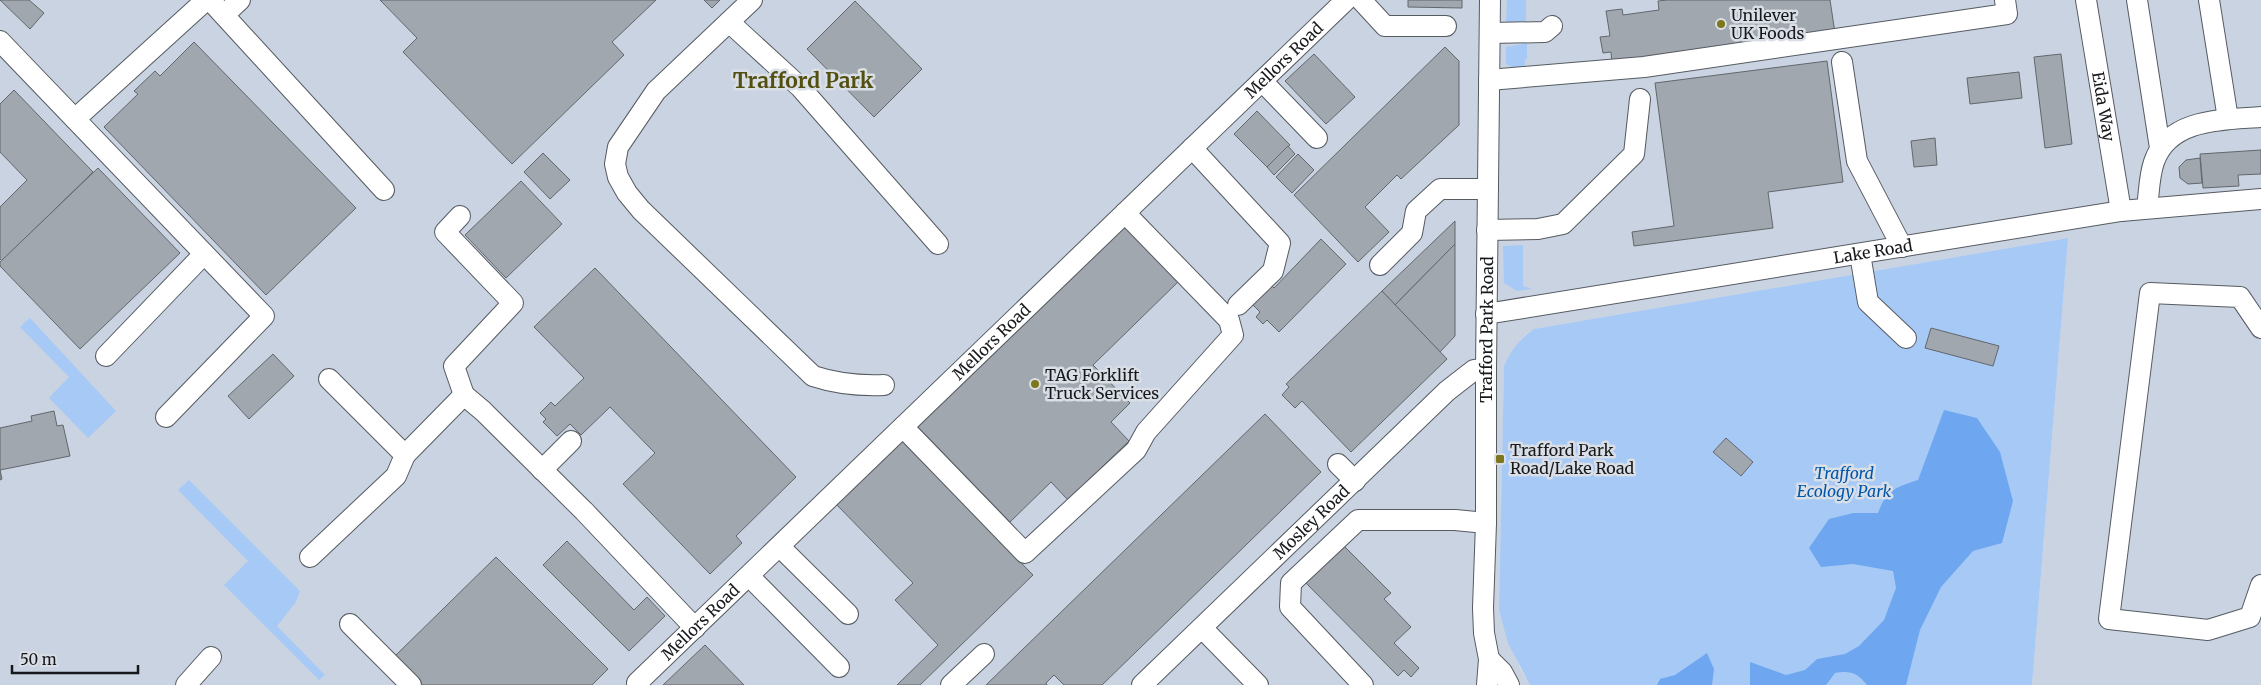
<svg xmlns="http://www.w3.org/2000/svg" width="2261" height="685" font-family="Merriweather,serif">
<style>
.built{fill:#c9d3e1}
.green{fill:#a7c9f6}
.water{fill:#6ea7f0}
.building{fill:#a1a7ae;stroke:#62676d}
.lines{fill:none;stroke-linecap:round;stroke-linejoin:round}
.minor-casing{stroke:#565b62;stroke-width:22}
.minor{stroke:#fff;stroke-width:20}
.poi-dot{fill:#7e771c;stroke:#dadfe7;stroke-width:2}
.labels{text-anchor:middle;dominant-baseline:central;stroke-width:5;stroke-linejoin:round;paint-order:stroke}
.poi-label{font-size:16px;fill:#16181b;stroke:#dadfe7;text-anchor:start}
.street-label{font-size:16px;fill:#16181b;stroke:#dadfe7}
.park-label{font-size:16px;font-style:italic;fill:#0056aa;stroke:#dadfe7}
.district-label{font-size:21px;font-weight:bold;fill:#534f11;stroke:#dadfe7}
</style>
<rect width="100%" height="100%" fill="#dadfe7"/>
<polygon class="built" points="0,0 2261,0 2261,685 2032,685 2068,238 1534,329 1524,336 1504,366 1499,610 1520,668 1530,685 0,685"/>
<g class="green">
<polygon points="1507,0 1526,0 1526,24 1506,23"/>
<polygon points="1527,43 1527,59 1525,59 1524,71 1519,71 1506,64 1506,47"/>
<path d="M2068,238L2032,685H1530L1508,643L1499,610L1504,366C1511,350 1520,339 1534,329Z"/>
<polygon points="1523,245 1523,286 1532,289 1517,291 1504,283 1503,246"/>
<polygon points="30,318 116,411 88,438 49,398 69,377 20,327"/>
<polygon points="189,480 300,591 296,602 277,626 325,675 319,680 224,585 248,561 178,490"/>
</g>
<g class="water">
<path d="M1944,410L1977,418L2000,452L2013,501L2002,543L1973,551L1941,587L1920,630L1906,685H1867C1858,673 1850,670 1835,673L1826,685H1750V662L1786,675L1805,670L1817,659L1845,654L1859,646L1884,620L1896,588L1893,571L1853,564L1821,567L1809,548L1829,519L1853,513H1878C1887,489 1895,488 1918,480Z"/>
<polygon points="1707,653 1714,669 1712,685 1657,685 1660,679 1675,675"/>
</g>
<g class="building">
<polygon points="0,0 29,0 44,13 30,29"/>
<polygon points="380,0 656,0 612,42 624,55 512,164 403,52 417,38"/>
<polygon points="704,0 720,0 712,8"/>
<polygon points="1408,0 1462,0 1462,8 1408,7"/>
<polygon points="1667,0 1830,0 1835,33 1612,64 1611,52 1603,53 1600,37 1610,36 1606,11 1622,9 1623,15 1659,10 1658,1"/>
<polygon points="855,1 922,69 874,117 807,49"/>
<polygon points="194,42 356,208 266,295 104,127 138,94 134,91 155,71 160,76"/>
<polygon points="1445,47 1459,61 1459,125 1401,179 1397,175 1365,207 1389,232 1358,262 1294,195"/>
<polygon points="1314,54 1355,97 1326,124 1285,81"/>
<polygon points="2061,54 2072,144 2045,148 2034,57"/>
<polygon points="1827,61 1843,182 1768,192 1773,228 1634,246 1632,232 1674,226 1655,83"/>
<polygon points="2019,72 2022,98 1970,104 1967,78"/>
<polygon points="14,90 93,172 2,261 0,259 0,207 27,180 0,152 0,104"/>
<polygon points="1257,111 1290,145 1267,167 1234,134"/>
<polygon points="1935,138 1937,165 1914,167 1911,141"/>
<polygon points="1288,146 1295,154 1274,175 1267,167"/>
<polygon points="2261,150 2261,174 2238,175 2239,186 2203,188 2200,154"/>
<polygon points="543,153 570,180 550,199 524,172"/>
<polygon points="1298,154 1314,170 1292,193 1276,177"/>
<polygon points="2200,158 2202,183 2188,184 2180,178 2179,167 2186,160"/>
<polygon points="98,168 180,253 80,349 0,266 0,262"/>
<polygon points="521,181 562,224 506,278 465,235"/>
<polygon points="1455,221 1455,244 1395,305 1382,291"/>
<polygon points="1125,224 1180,280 1093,365 1130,403 1111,422 1129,441 1068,500 1051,482 1010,522 917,426"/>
<polygon points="1321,239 1346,264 1279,332 1267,320 1263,324 1256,317 1260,312 1251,303 1270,284 1274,288"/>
<polygon points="1455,244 1455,336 1440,352 1395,305"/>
<polygon points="595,268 796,477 736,536 742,543 710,574 623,484 655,453 610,407 581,435 570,424 557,436 543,422 546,419 540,413 551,402 555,406 584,378 534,327"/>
<polygon points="1382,291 1447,359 1351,452 1302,401 1295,408 1282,395 1289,387 1286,384"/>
<polygon points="1931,328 1999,346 1993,366 1925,348"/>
<polygon points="273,354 294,376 249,419 228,396"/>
<polygon points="54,411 57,426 63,425 70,456 0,470 2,479 0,480 0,428 32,421 31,416"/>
<polygon points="1265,414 1321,472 1102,685 1064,685 1054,675 1046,683 1047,685 986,685"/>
<polygon points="1726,438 1753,462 1741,476 1713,452"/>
<polygon points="902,441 1033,575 920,685 897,685 938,645 895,600 913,583 836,504"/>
<polygon points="567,541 634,610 647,597 665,616 629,651 543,565"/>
<polygon points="1342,544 1391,593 1384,599 1411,627 1394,643 1419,668 1411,677 1404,670 1398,676 1304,581"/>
<polygon points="496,557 608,669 592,685 422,685 394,657"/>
<polygon points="705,645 744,685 663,685"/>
</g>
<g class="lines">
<defs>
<g id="minor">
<polyline points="210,0 384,190"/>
<path d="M752,0L656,91L618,147L615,164L618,177L627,193L641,210L813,376C837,384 859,386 884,385"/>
<polyline points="1361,0 1385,26 1446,26"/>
<path id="s1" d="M2086,0L2121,211"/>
<polyline points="2137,0 2160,148"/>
<polyline points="2209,0 2228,119"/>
<polyline points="224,15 240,0"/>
<polyline points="729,22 800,87 938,244"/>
<polyline points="1490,33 1545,32 1552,26"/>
<polyline points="0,41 264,316 166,417"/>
<polyline points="1842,62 1857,161 1902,247"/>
<polyline points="1489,80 1644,67 2007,14 2005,0"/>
<polyline points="1262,81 1317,138"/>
<polyline points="75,119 206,0"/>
<polyline points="1192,148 1280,243 1273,271 1238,305"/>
<path d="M2147,208C2149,194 2149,176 2154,162C2169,118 2223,120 2261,117"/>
<polyline points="460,216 445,232 513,303 454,366 464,395"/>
<polyline points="1487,230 1538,229 1563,224 1634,154 1640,99"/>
<polyline points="1860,254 1868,302 1906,338"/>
<polyline points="1380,265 1412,233 1416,211 1440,189 1488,189"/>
<path id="s2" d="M1486,314L2121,211L2261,199"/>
<polyline points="2261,328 2240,297 2150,293 2109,619 2208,630 2250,617 2261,585"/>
<polyline points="106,356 204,254"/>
<polyline points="329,379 405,455 464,395 483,411 584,511 695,628"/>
<polyline points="903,427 1025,553 1136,450 1146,432 1233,335 1229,320 1125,213"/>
<polyline points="1338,464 1355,481"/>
<polyline points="542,470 571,441"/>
<polyline points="780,547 848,614"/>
<polyline points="310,557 396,476 405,455"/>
<polyline points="749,576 839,667"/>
<polyline points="350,624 411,685"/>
<polyline points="1202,628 1258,685"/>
<polyline points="1489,659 1502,672 1509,685"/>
<path id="s3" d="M637,683L1346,0"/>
<polyline points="186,685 211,657"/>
<polyline points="951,685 984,654"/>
<path id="s4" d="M1142,685L1447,391L1474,370L1486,369"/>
<polyline points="1363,685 1290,607 1291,583 1358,520 1455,520 1486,523"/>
<path id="s5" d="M1487,685L1489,659L1484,633L1483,608L1486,523V369L1490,0"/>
</g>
</defs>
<use href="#minor" class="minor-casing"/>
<use href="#minor" class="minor"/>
</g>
<g class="poi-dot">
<circle cx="1721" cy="24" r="5"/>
<circle cx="1035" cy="384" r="5"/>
<rect x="1495" y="454" width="10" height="10" rx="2.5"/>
</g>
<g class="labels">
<g class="poi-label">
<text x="1731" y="15">Unilever<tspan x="1731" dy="18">UK Foods</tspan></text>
<text x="1045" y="375">TAG Forklift<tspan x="1045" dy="18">Truck Services</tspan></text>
<text x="1510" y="450">Trafford Park<tspan x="1510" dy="18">Road/Lake Road</tspan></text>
</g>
<g class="street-label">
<text stroke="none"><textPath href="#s3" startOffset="898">Mellors Road</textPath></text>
<text stroke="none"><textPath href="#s1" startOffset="108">Eida Way</textPath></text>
<text stroke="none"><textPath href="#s2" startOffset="392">Lake Road</textPath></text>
<text stroke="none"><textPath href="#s5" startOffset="356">Trafford Park Road</textPath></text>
<text stroke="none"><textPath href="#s3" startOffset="492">Mellors Road</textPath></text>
<text stroke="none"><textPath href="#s4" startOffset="235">Mosley Road</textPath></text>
<text stroke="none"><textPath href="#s3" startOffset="88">Mellors Road</textPath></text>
</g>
<g class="park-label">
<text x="1844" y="473">Trafford<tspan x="1844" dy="18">Ecology Park</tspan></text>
</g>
<g class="district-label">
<text x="803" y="80">Trafford Park</text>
</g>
</g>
<path d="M12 665v8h126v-8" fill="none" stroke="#16181b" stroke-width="2.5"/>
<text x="20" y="665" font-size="15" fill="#16181b" stroke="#dadfe7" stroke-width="4" paint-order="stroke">50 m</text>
</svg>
